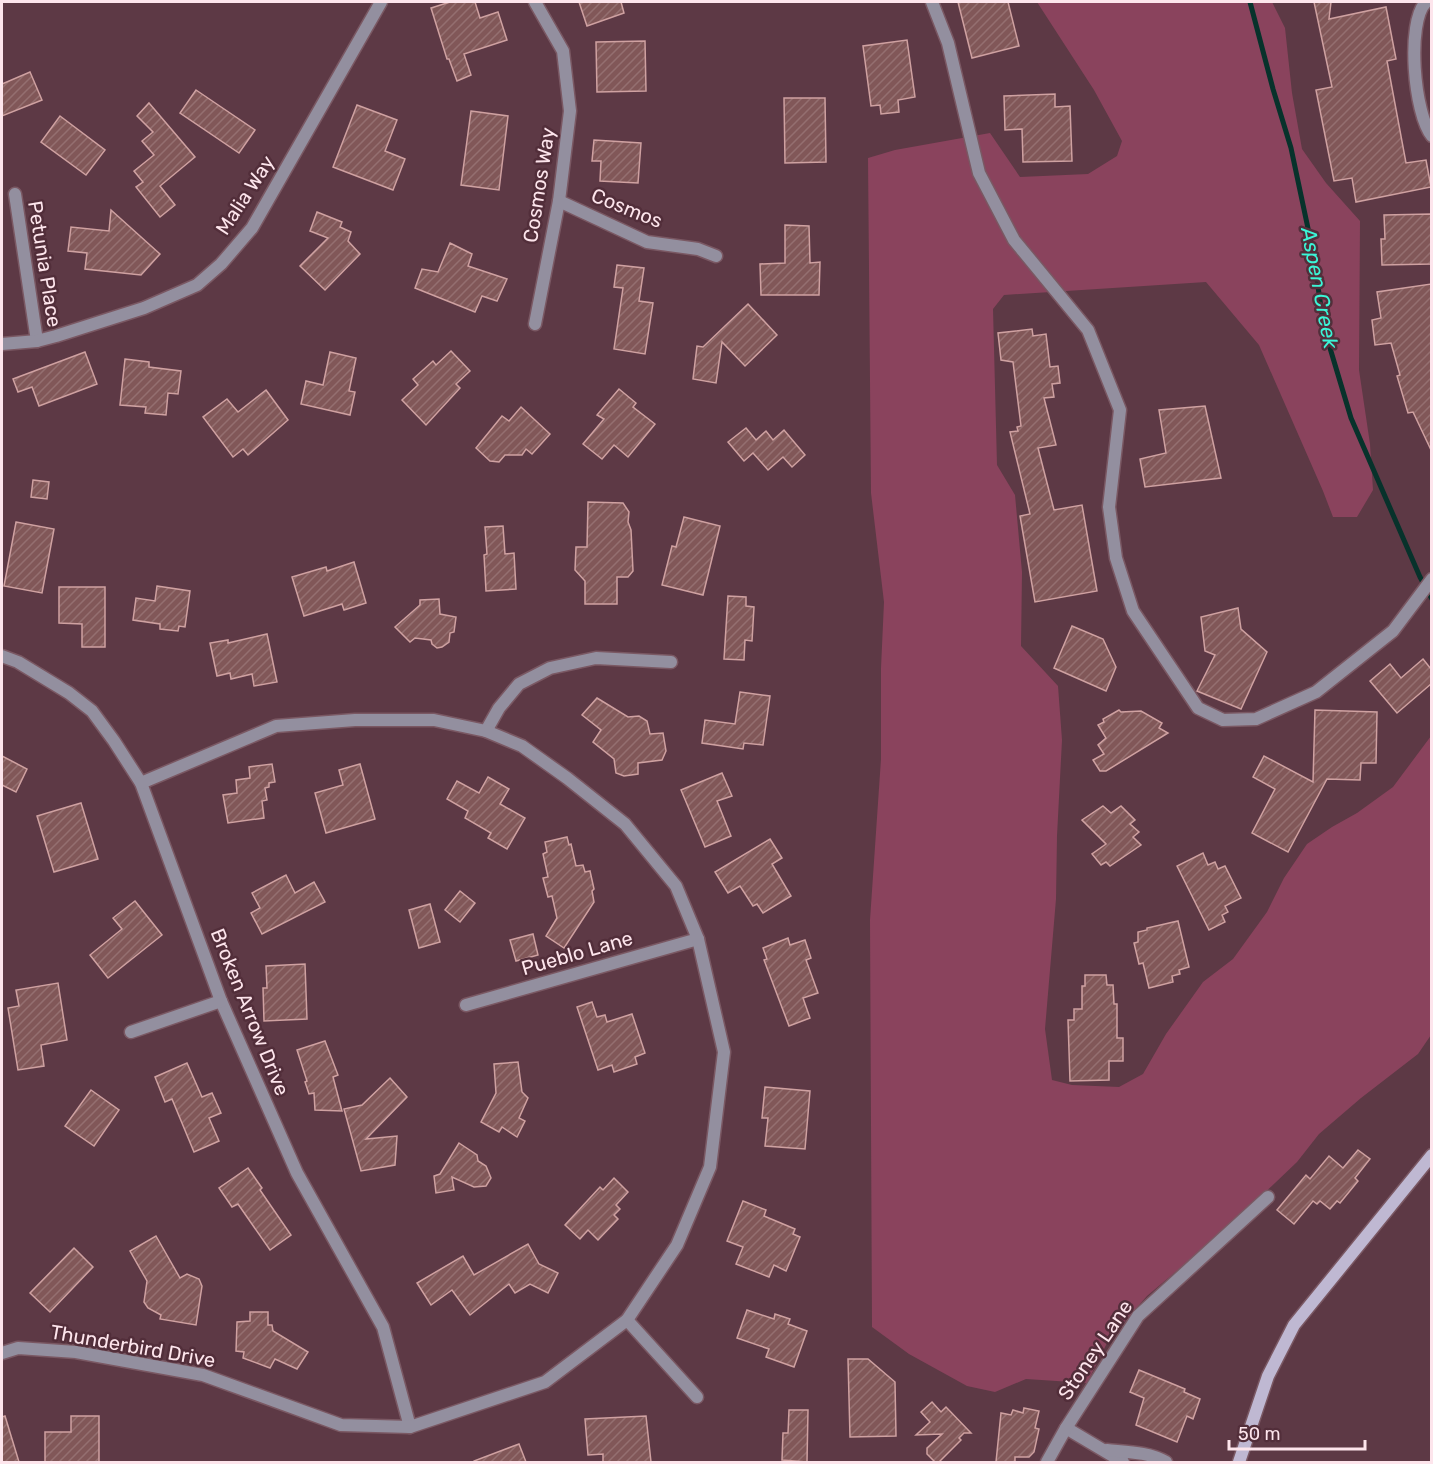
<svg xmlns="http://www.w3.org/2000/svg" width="1433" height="1464" font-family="Rubik,sans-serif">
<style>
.grass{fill:#8a435d}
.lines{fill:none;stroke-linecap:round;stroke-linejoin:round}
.stream{stroke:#07322b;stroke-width:5}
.building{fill:url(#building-hatch);stroke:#cfa1a1;stroke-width:1.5}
.street-casing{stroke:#7a5863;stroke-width:15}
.secondary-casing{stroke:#7a5863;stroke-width:15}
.street{stroke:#938f9f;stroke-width:12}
.secondary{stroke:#bfb8d2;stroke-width:12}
.labels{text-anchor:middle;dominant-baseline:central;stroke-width:5;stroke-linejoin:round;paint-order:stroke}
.street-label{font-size:20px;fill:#fde5ec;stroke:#522e3a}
.water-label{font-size:21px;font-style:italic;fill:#3bf6d7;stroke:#522e3a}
</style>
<defs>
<pattern id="building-hatch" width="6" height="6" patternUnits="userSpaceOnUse" patternTransform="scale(1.5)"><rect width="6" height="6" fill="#815758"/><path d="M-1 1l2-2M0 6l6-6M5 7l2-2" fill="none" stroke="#946f70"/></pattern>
</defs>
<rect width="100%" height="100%" fill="#5d3945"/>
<polygon class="grass" points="1037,2 1272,2 1285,28 1292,93 1302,149 1326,183 1360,221 1359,370 1370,444 1373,490 1357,517 1333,517 1323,491 1259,345 1206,282 1004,295 993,309 997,465 1015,495 1022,572 1021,646 1058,686 1062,740 1057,836 1056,899 1045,1029 1052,1080 1072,1085 1119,1087 1143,1074 1166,1034 1203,982 1233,959 1267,912 1284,878 1307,844 1332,827 1357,813 1393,787 1431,736 1431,1035 1418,1054 1361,1098 1319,1134 1297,1162 1231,1225 1147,1296 1109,1339 1087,1383 1026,1379 995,1392 967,1386 909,1354 872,1327 870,920 881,759 881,668 884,602 871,493 868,158 895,150 990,133 1020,177 1088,174 1117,156 1122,141 1094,90"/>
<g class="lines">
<polyline class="stream" points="1250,2 1273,89 1291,148 1313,252 1324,328 1351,418 1420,577 1432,599"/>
</g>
<g class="building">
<polygon points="450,2 475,2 480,18 498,12 507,40 464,54 471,75 457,81 449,59 447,59 431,8"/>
<polygon points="579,2 621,2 624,13 587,26"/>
<polygon points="958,2 1008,2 1019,46 972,58"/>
<polygon points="1314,2 1331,2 1329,19 1386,7 1396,59 1387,61 1406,163 1426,160 1431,187 1356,202 1352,178 1334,181 1316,90 1332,87"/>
<polygon points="907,40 915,97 898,100 899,112 881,114 880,105 871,106 863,46"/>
<polygon points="645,41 646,91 597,92 596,42"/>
<polygon points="30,72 42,100 2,116 2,84"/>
<polygon points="196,90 255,130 239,153 180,113"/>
<polygon points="1055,94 1055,107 1070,106 1072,161 1023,162 1022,129 1005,130 1004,96"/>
<polygon points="784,98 825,98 826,162 785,163"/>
<polygon points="149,103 195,157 160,186 175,205 160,217 136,187 143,182 134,171 154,155 142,141 153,132 137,116"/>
<polygon points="357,105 397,120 385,151 405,159 393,190 333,167"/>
<polygon points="471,111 508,116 499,190 461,185"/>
<polygon points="60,116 105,150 86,175 41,142"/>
<polygon points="594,140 641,143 638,183 600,181 601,161 592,161"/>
<polygon points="111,210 160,254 141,275 85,269 87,253 68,251 71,227 109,231"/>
<polygon points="317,212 342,222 340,227 351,232 348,241 360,254 325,290 300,266 328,238 310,231"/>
<polygon points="1431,214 1431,264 1382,265 1381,239 1385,239 1384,215"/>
<polygon points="785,225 809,226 810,263 820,262 819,295 761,295 760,264 785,263"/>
<polygon points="450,243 472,254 468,266 507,279 497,301 482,296 475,312 415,288 422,269 438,272"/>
<polygon points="617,265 644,268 639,301 653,303 645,354 614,349 623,288 614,287"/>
<polygon points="1431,284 1431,450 1413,412 1408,413 1397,376 1400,375 1391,343 1375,345 1372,320 1381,318 1377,292"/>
<polygon points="748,304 777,335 745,366 722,342 716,383 693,379 697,346 703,347"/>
<polygon points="1032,329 1033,336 1046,334 1050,367 1058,366 1060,383 1052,384 1054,397 1044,398 1056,445 1038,448 1054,510 1082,505 1097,591 1035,602 1020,516 1030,514 1010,432 1018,431 1017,427 1021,426 1013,362 1001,360 998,333"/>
<polygon points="451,351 470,371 456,384 460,388 426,425 402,400 418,385 413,379 433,361 436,365"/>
<polygon points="85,352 97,384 39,406 32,387 18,392 13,379"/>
<polygon points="330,352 356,358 349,391 355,392 350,415 301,404 306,381 323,385"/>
<polygon points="125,359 149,362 149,367 181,371 178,394 168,393 166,415 145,413 146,407 120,405"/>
<polygon points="619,389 636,403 633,407 655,424 628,457 614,445 602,459 583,444 604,419 597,415"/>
<polygon points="266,390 288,420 248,455 243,449 233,457 203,417 227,399 238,412"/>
<polygon points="1205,406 1221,478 1145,487 1140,459 1166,453 1159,410"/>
<polygon points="521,407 550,434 532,454 526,449 522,455 505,455 499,462 490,461 476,448 502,416 509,421"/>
<polygon points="746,428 756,440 766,431 773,440 784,430 805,455 792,467 783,457 768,470 753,453 744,461 728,442"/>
<polygon points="33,480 49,482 47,499 31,497"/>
<polygon points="588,502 623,503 629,512 628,522 631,530 633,571 628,577 617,577 617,604 585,604 585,581 575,570 576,547 587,547"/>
<polygon points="684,517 720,526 703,595 662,585 672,546 676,547"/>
<polygon points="16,522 54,529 42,593 4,586"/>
<polygon points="503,526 505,554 514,553 516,589 486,591 484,555 487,554 485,527"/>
<polygon points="354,562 366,603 344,610 342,604 304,616 292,577 326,567 327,571"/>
<polygon points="157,586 190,591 185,627 179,626 178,631 160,629 160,624 133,620 136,598 155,601"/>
<polygon points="59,587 105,587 105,647 82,647 82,624 59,623"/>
<polygon points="728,596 746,597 746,606 754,607 752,641 745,640 744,660 724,659"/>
<polygon points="439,599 440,614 456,617 454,632 450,633 449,642 442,647 437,648 432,644 431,640 415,638 410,642 395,627 420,605 420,600"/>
<polygon points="1238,608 1241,629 1267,652 1241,709 1197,691 1215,655 1205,651 1201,617"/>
<polygon points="1072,626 1103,639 1116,667 1106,691 1054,668"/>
<polygon points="267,634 277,682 254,686 252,674 231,679 230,673 217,676 210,643 228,640 228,643"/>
<polygon points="1423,659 1431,669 1431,684 1397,713 1370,681 1390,664 1401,678"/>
<polygon points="740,692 770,696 763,745 744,743 743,749 702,743 705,720 735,724"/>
<polygon points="597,698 628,717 639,716 647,721 650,734 663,733 666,751 662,760 638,763 638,774 624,776 616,773 614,759 593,742 601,730 582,715"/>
<polygon points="1119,710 1121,712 1141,711 1162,723 1159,728 1168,733 1106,771 1100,771 1093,760 1104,754 1098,745 1106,738 1098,725 1104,722 1103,719"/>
<polygon points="1315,710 1377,712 1376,763 1361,763 1360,780 1327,779 1288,852 1252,833 1275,789 1253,777 1264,756 1313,782"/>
<polygon points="2,756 27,769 16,792 2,785"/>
<polygon points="272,764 275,782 269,783 269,787 265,788 267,800 262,801 264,818 228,823 223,795 237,793 236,780 250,778 249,767"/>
<polygon points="360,764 375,819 326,833 315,793 343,785 339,770"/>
<polygon points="722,773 732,796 717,801 731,836 705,847 681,790"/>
<polygon points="488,777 509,789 500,804 525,818 507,849 488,838 491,833 465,818 468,811 447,799 457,781 479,793"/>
<polygon points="81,803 98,859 54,872 37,816"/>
<polygon points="1103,806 1111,813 1121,806 1135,820 1130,824 1139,832 1133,837 1141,845 1110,866 1106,862 1101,865 1092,854 1106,844 1082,820"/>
<polygon points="567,837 569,845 571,844 576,866 583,865 585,872 590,871 594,889 592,891 594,902 564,948 546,936 557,918 552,896 548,897 543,878 548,877 543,854 547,852 545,842"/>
<polygon points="770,839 782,858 772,864 791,896 763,913 757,904 753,906 740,886 728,893 715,872"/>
<polygon points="1203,853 1208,865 1215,862 1218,869 1225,866 1241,898 1225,906 1228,912 1222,915 1225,922 1209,930 1177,866"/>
<polygon points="286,875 295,893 314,882 325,902 262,934 251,913 260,908 252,893"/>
<polygon points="460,891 475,903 460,922 445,910"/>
<polygon points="135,901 162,935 108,978 90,955 122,929 113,918"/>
<polygon points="430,904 440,942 419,948 409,910"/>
<polygon points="1178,921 1189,967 1179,970 1180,974 1172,976 1173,982 1149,988 1143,963 1139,964 1134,943 1138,942 1138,932 1147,930 1147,928"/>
<polygon points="533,934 538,955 516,961 510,940"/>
<polygon points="788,938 790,945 805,940 811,958 806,960 818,993 803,998 810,1018 789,1026 764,960 767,959 763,948"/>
<polygon points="305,964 307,1019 264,1021 263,988 267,988 266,966"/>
<polygon points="1085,975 1106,975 1107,985 1113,985 1114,1004 1117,1004 1117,1038 1123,1038 1123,1061 1109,1061 1109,1080 1070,1081 1068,1020 1074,1020 1074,1009 1082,1009 1082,986 1085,986"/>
<polygon points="58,983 67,1040 41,1045 44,1066 18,1070 8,1008 19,1006 16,990"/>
<polygon points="592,1002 597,1017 605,1015 607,1022 632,1014 645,1053 635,1057 637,1064 614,1072 612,1065 598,1070 577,1007"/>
<polygon points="325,1041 338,1075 333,1077 342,1111 315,1110 314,1093 309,1094 305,1082 307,1081 297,1050"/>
<polygon points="518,1062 522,1092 528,1098 519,1118 525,1121 517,1137 502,1127 499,1132 481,1122 496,1093 494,1064"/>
<polygon points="187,1063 202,1097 212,1093 221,1113 209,1118 219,1141 194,1152 172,1099 165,1102 155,1077"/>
<polygon points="390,1078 407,1097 366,1139 397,1136 395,1165 361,1171 344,1109 362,1105"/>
<polygon points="765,1087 810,1091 805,1149 765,1146 768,1118 762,1118"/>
<polygon points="91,1090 119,1110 94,1146 65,1126"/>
<polygon points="459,1143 477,1155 478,1161 486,1166 491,1178 486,1186 474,1187 452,1177 454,1190 436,1193 434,1176 440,1174"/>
<polygon points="1358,1150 1370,1159 1355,1178 1358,1181 1340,1203 1337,1201 1330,1209 1320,1201 1317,1204 1313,1201 1294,1224 1277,1210 1306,1175 1310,1179 1329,1156 1343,1168"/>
<polygon points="248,1168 262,1188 260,1190 291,1235 270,1250 238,1204 232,1207 219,1188"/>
<polygon points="614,1178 628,1192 616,1205 620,1209 614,1215 618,1219 598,1240 588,1230 580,1239 565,1225 600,1187 603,1190"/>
<polygon points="743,1201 766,1210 764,1216 795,1229 793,1234 800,1237 786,1271 774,1265 769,1277 736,1264 743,1247 727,1241"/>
<polygon points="156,1236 180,1278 187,1274 199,1279 202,1286 196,1325 160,1319 161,1315 148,1308 144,1302 147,1281 130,1251"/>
<polygon points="528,1244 539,1264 558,1273 548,1293 530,1284 515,1293 509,1284 470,1315 452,1290 431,1305 417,1283 463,1256 474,1275"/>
<polygon points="74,1248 93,1267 50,1312 30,1293"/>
<polygon points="747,1310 774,1319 775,1314 790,1319 788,1324 807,1331 794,1367 766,1357 769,1349 737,1338"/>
<polygon points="250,1312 268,1312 268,1325 272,1325 273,1331 308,1352 297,1369 275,1359 270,1368 243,1358 244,1352 236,1351 237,1322 250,1321"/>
<polygon points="848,1359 868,1359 895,1382 896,1436 850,1437"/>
<polygon points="1139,1370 1185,1389 1184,1392 1200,1399 1193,1419 1187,1416 1177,1442 1136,1425 1144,1398 1130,1392"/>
<polygon points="932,1402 941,1412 946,1407 971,1433 964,1433 959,1438 961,1440 939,1462 935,1462 927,1454 927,1448 942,1434 916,1435 930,1422 921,1412"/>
<polygon points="1024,1408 1039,1411 1035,1428 1039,1429 1034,1452 1029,1457 1015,1457 1015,1462 996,1462 1001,1413 1011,1415 1013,1410 1023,1413"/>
<polygon points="789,1410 808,1410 807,1462 782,1460 783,1433 788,1433"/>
<polygon points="5,1416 19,1462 2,1462 2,1417"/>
<polygon points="71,1416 99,1416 99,1462 45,1462 45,1432 71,1432"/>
<polygon points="646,1416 651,1462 603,1462 603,1454 588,1455 585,1419"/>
<polygon points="519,1444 526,1462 474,1462 474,1461"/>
</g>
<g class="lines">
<defs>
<g id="street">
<polyline points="535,2 563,51 570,111 559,201 535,324"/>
<polyline points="932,2 948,43 979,173 1014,240 1088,330 1120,410 1109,507 1116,558 1133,611 1198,708 1223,720 1256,719 1316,692 1393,631 1432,579"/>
<path d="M1426,2C1406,22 1414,114 1432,136"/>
<polyline points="15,194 37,341"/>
<polyline points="559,201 647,242 698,249 716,256"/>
<polyline points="2,344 37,341 56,336 144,308 197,285 221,264 252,228 381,2"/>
<polyline points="2,656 18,662 69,693 92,711 114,741 141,783 221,1001 297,1173 383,1327 410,1427"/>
<polyline points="486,731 499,708 519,684 550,668 596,658 671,662"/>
<polyline points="466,1005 698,939"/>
<polyline points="131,1032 221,1001"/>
<polyline points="627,1320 697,1397"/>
<polyline points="2,1353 18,1348 76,1352 203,1375 341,1425 410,1427 545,1382 627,1320 677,1245 710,1167 724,1052 698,939 676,886 625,824 567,778 522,746 486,731 434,720 355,720 276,726 141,783"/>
<polyline points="1066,1428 1123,1462"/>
<path d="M1107,1450C1127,1452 1149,1452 1166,1462"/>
<polyline points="1047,1462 1066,1428 1138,1316 1268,1197"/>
</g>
<polyline id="secondary" points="1239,1462 1268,1376 1294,1325 1432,1155"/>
</defs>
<use href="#street" class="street-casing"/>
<use href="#secondary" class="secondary-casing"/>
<use href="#street" class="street"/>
<use href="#secondary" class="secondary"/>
</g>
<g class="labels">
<g class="street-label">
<text transform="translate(539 185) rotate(-81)">Cosmos Way</text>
<text transform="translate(245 195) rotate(-57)">Malia Way</text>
<text transform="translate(627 208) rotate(22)">Cosmos</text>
<text transform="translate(45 264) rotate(81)">Petunia Place</text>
<text transform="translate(577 953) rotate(-16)">Pueblo Lane</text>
<text transform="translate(250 1012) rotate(68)">Broken Arrow Drive</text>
<text transform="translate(133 1346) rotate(10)">Thunderbird Drive</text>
<text transform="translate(1095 1350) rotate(-56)">Stoney Lane</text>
</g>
<g class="water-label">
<text transform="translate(1320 288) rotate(79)">Aspen Creek</text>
</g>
</g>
<rect width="1433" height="1464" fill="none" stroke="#fde5ec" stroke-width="6"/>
<path d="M1229 1440v9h136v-9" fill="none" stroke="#fde5ec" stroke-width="3"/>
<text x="1238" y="1440" font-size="18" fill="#fde5ec" stroke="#522e3a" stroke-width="4.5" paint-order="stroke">50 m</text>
</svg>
